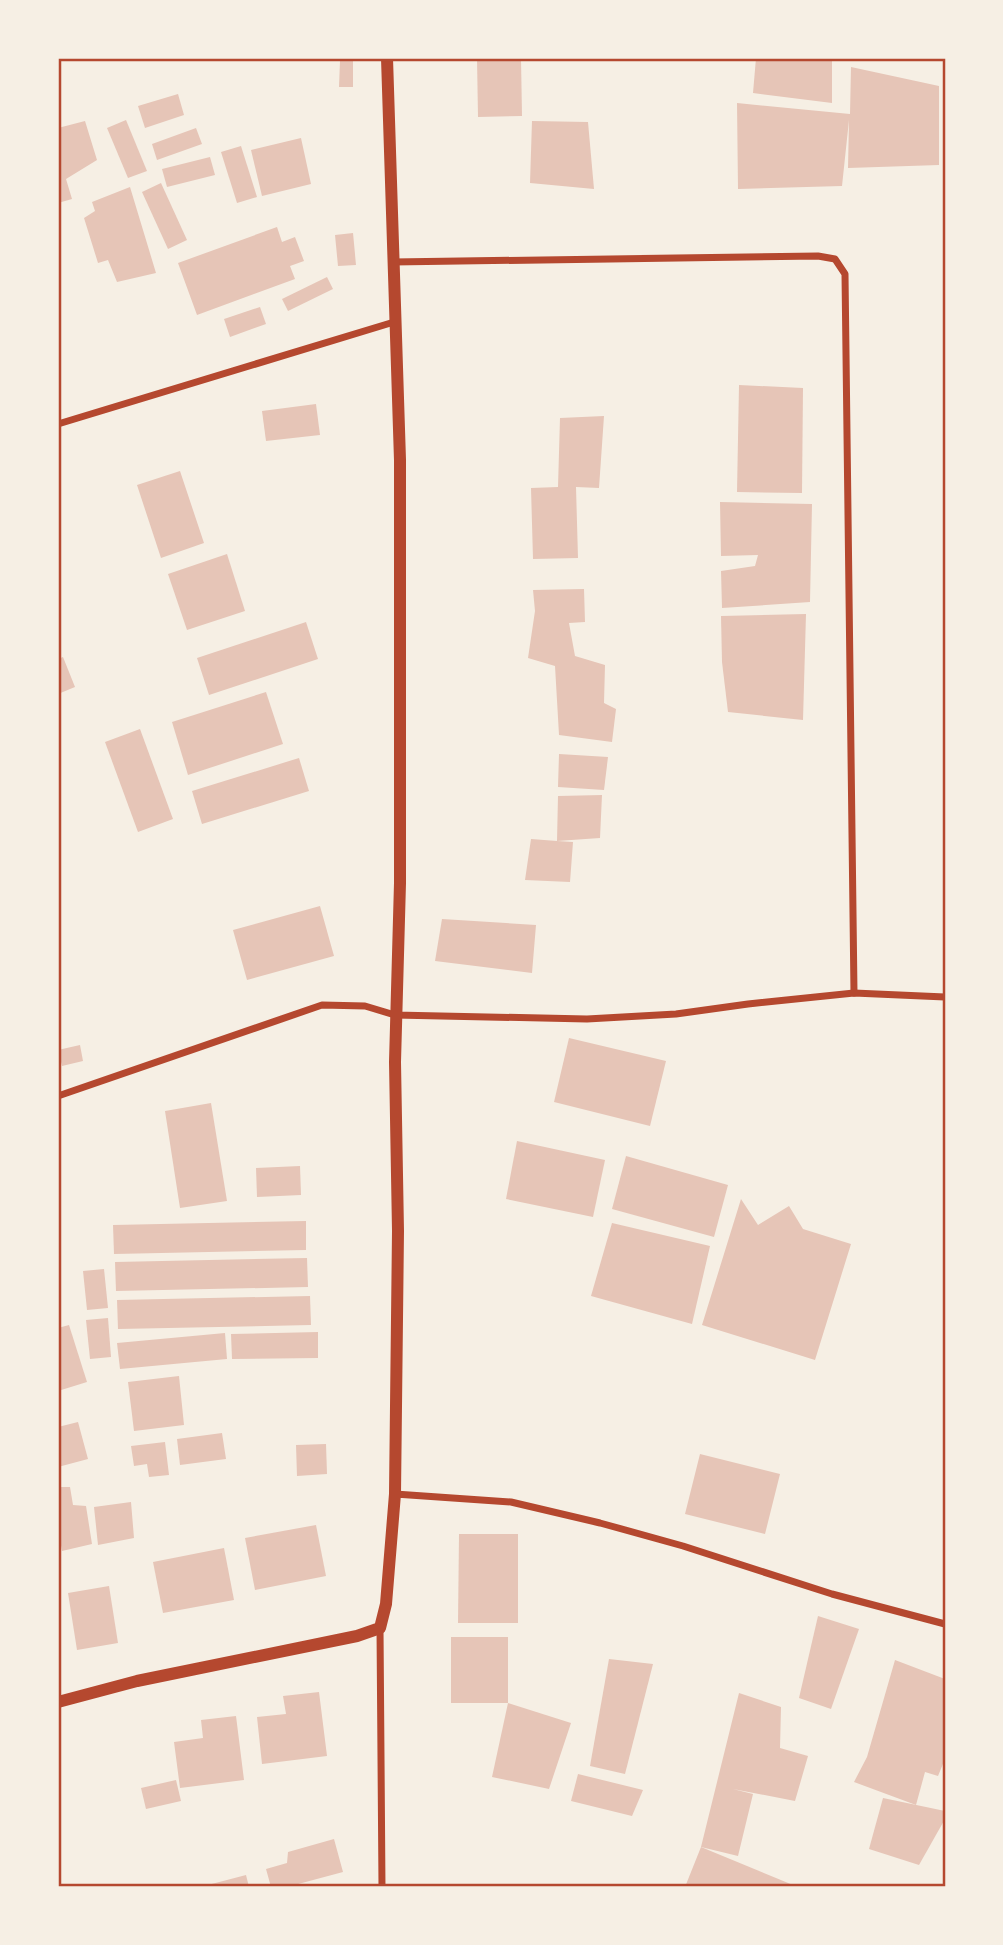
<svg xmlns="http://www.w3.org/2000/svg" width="1003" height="1945" font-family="'Archivo Narrow',sans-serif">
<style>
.building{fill:#e6c5b7}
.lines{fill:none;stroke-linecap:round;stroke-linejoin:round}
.minor{stroke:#b5482f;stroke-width:7}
.tertiary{stroke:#b5482f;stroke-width:12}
.neatline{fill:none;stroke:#b5482f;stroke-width:2.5}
</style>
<rect width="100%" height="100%" fill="#f6efe4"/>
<g class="building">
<polygon points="477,58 521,58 522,116 478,117"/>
<polygon points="756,58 832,58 832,103 753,93"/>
<polygon points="340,61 353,61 353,87 339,87"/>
<polygon points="851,67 939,86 939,165 848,168 849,120 842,186 738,189 737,103 850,114"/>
<polygon points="178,94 184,115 145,128 138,106"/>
<polygon points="126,120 147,171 128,178 107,128"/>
<polygon points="85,121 97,160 66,179 72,199 58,203 58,128"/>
<polygon points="532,121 588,122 594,189 530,183"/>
<polygon points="196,128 202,144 157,160 152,144"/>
<polygon points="301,138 311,184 262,196 251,150"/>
<polygon points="241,146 257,197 237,203 221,152"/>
<polygon points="210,157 215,175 167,187 162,169"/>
<polygon points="161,183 187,240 168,249 142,192"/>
<polygon points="130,187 156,273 117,282 108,260 98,263 84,218 95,211 92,202"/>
<polygon points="277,227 282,242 295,237 304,261 290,266 295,279 197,315 178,263"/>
<polygon points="353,233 356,265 338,266 335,235"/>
<polygon points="327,277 333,289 288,311 282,299"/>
<polygon points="260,307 266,324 230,337 224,319"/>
<polygon points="739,385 803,388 802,493 737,492"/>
<polygon points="316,404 320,435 266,441 262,411"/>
<polygon points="604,416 599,488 576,487 578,558 533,559 531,488 558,487 560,418"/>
<polygon points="180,471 204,543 161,558 137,485"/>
<polygon points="720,502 812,504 810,602 722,608 721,571 755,566 758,555 721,556"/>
<polygon points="227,554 245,611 187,630 168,574"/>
<polygon points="584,589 585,622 569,623 575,656 605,665 604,703 616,709 612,742 559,735 555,666 528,658 535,611 533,590"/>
<polygon points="806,614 803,720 728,712 722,662 721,616"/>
<polygon points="306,622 318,659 209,695 197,658"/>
<polygon points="63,657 75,687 58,694 58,659"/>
<polygon points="266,692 283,744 188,775 172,722"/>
<polygon points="140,729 173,819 138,832 105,742"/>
<polygon points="559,754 608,757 604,790 558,787"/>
<polygon points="299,758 309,791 202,824 192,791"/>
<polygon points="602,795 600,838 557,841 573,842 570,882 525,880 531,839 557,841 558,796"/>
<polygon points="320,906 334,956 247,980 233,930"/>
<polygon points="442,919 536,925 532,973 435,961"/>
<polygon points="569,1038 666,1061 650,1126 554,1102"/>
<polygon points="80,1045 83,1061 62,1066 58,1050"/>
<polygon points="211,1103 227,1201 180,1208 165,1111"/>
<polygon points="517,1141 605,1160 593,1217 506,1199"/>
<polygon points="626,1156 728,1185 714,1237 612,1209"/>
<polygon points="300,1166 301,1195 257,1197 256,1168"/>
<polygon points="741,1199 758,1225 789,1206 803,1229 851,1244 815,1360 702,1325"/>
<polygon points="306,1221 306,1250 114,1254 113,1225"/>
<polygon points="612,1223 710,1246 692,1324 591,1296"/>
<polygon points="307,1258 308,1287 116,1291 115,1262"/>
<polygon points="104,1269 108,1308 87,1310 83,1271"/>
<polygon points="310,1296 311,1325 118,1329 117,1300"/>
<polygon points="108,1318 111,1357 90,1359 86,1320"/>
<polygon points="69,1325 87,1382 58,1391 58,1328"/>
<polygon points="318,1332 318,1358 232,1359 231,1334"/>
<polygon points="225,1333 227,1359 120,1369 117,1343"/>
<polygon points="179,1376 184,1425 134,1431 128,1382"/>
<polygon points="78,1422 88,1459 58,1467 58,1427"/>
<polygon points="222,1433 226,1459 180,1465 177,1439"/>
<polygon points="165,1442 169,1475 149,1477 147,1464 134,1466 131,1446"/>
<polygon points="326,1444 327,1474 297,1476 296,1445"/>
<polygon points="700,1454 780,1474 765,1534 685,1514"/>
<polygon points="58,1487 70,1487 73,1505 86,1506 92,1544 62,1551 58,1528"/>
<polygon points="131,1502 134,1538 98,1545 94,1507"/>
<polygon points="316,1525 326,1576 255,1590 245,1538"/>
<polygon points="459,1534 518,1534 518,1623 458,1623"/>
<polygon points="224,1548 234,1600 163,1613 153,1562"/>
<polygon points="109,1586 118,1643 77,1650 68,1593"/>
<polygon points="818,1616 859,1629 831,1709 799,1698"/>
<rect x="451" y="1637" width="57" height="66"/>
<polygon points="609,1659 653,1664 625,1774 590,1766"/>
<polygon points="895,1660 945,1679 945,1759 938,1776 925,1772 916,1805 854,1782 867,1757"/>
<polygon points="319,1692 327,1756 262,1764 257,1717 286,1714 283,1696"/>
<polygon points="739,1693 781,1707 780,1748 808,1756 795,1801 733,1789 753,1794 738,1856 701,1847"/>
<polygon points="508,1703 571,1723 549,1789 492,1777"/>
<polygon points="236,1716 244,1780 180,1788 174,1742 203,1738 201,1720"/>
<polygon points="578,1774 643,1790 632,1816 571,1801"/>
<polygon points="176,1780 181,1801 146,1809 141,1788"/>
<polygon points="883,1798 945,1811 945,1819 919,1865 869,1849"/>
<polygon points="334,1839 343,1872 287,1887 271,1887 266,1869 287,1863 288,1852"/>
<polygon points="701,1847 793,1885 793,1887 685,1887"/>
<polygon points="246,1875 249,1887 204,1887 204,1886"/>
</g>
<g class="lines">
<g class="minor">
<polyline points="393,262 818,256 835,259 845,274 854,993"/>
<polyline points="58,424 394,322"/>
<polyline points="58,1096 322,1005 365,1006 395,1015 587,1019 676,1014 748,1004 854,993 945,997"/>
<polyline points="395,1494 511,1502 600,1523 683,1546 832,1594 945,1624"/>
<polyline points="380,1628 382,1887"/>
</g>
<polyline class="tertiary" points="58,1702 137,1681 357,1636 380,1628 386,1604 395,1494 398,1231 395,1062 400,883 400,460 387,58"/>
</g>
<rect width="1003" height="1945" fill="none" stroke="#f6efe4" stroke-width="119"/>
<rect x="60" y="60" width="884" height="1825" class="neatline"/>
</svg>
